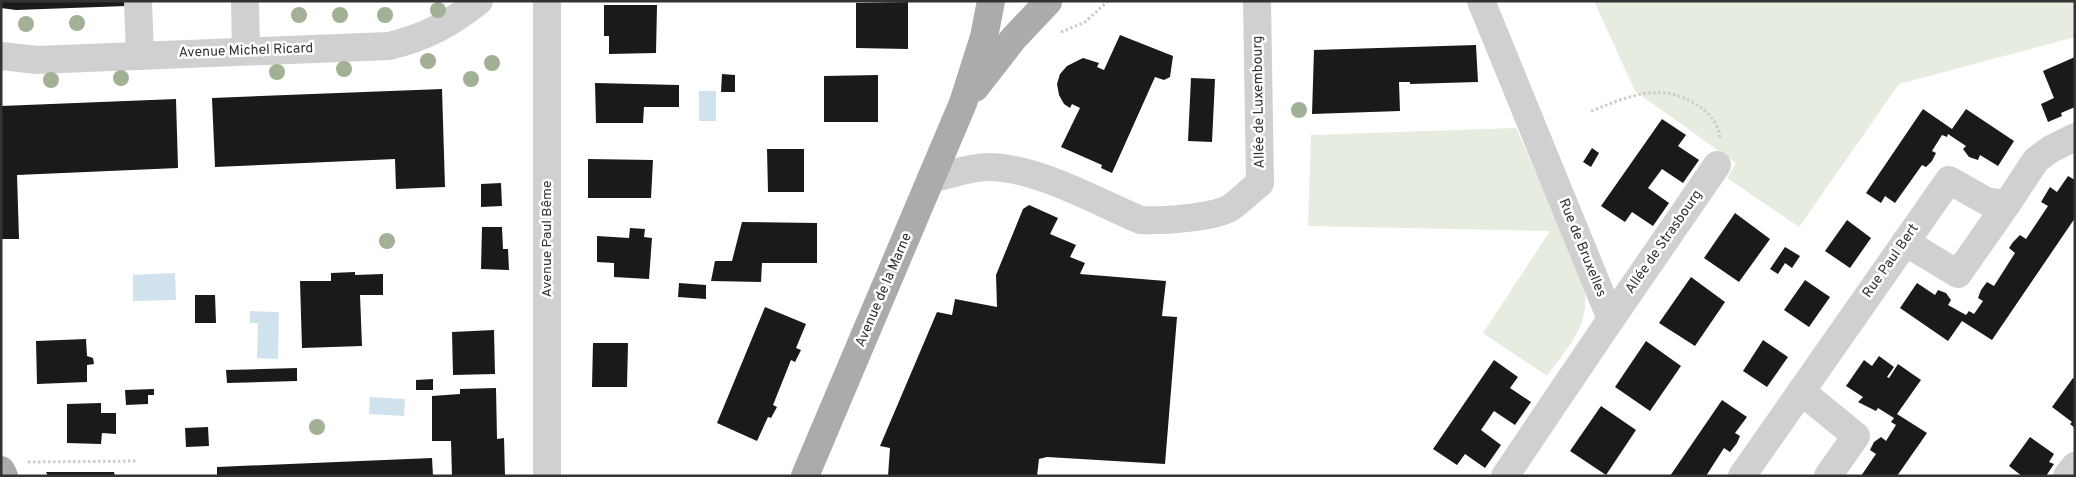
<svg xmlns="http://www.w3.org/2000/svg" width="2076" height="477" font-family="Overpass,sans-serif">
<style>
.green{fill:#e6ecdf}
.water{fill:#cfe2ee}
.building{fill:#1a1a1a}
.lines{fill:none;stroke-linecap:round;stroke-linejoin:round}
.path{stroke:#cdcdcd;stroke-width:3;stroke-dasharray:2.5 2.5;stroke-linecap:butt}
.minor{stroke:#d0d0d0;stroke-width:28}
.major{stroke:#ababab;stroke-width:28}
.tree{fill:#a2b095}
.labels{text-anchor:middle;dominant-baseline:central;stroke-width:5;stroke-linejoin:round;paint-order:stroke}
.street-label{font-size:14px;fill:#333;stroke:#fff}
</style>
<rect width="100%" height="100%" fill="#fff"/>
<g class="green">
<polygon points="1594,1 2075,1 2075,37 1899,84 1799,227 1727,178 1736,163 1635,91"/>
<path d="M1516,128L1582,276C1594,322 1572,341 1547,376L1483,333L1550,231L1308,226L1311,135Z"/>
</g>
<g class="water">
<rect x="699" y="91" width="17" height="30"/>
<polygon points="175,273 176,300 133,301 133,275"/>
<polygon points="250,311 279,312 278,359 257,358 258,323 250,323"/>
<polygon points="370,397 405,399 404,416 369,414"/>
</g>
<g class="building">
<polygon points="1,1 126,1 126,6 16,10 1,8"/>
<polygon points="908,2 908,49 856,48 856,3"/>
<polygon points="604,5 657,5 656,53 609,54 609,36 604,36"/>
<polygon points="1120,35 1173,56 1170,77 1164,80 1155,77 1112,173 1101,168 1102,165 1061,147 1080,108 1072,104 1070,108 1064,104 1059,95 1057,84 1060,74 1067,66 1083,58 1099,63 1097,67 1104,70"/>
<polygon points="1476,45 1478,82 1410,84 1410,82 1399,82 1400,111 1312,114 1314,50"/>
<polygon points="2075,57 2075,107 2061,113 2062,116 2048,122 2041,104 2054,98 2043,71"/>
<polygon points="722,74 735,75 735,92 721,92"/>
<polygon points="878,75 878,122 824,122 824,76"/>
<polygon points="1191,78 1215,79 1212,142 1188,141"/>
<polygon points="595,83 679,85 679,107 644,107 643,123 596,123"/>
<polygon points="442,89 445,187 396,189 395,159 215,167 212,98"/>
<polygon points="176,99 178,168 17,175 19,239 1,239 1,106"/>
<polygon points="1923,109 1952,129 1966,109 2014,141 1998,166 1980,155 1978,160 1969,157 1963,149 1966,146 1948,134 1947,137 1942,135 1932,151 1936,153 1932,161 1926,167 1922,165 1895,203 1885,196 1881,203 1866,193"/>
<polygon points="1662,119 1686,135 1678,146 1699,160 1683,183 1662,169 1648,188 1669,203 1653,226 1632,212 1625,222 1601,206"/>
<polygon points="1592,148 1599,153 1591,167 1583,162"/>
<polygon points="767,149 804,149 804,192 768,192"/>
<polygon points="588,159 653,160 651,198 588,198"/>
<polygon points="2068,176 2075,180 2075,218 1992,340 1962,321 1948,341 1900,308 1917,283 1935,295 1938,290 1946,293 1951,300 1948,305 1966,315 1969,311 1974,314 1983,301 1978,298 1981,290 1987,282 1994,286 2015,253 2009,248 2013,242 2020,235 2026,239 2048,206 2041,202 2050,187 2057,192"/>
<polygon points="501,183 502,206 481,207 481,184"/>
<polygon points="1029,205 1058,218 1050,234 1076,245 1070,257 1085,263 1080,274 1166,281 1162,316 1177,317 1165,464 1047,457 1039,459 1037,476 888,476 890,448 880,446 937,312 952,315 955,299 997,307 996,275 1023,209"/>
<polygon points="1735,213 1770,239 1739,282 1704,258"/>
<polygon points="1847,220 1871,238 1850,268 1825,251"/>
<polygon points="742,222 817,223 817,263 762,263 761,282 711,281 715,261 732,261"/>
<polygon points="482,227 502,227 503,249 508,249 509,270 481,269"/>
<polygon points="630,228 645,229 644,237 652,238 649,279 614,277 614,263 597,262 597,236 629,238"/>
<polygon points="1785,247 1800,256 1792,268 1785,263 1778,274 1770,269"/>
<polygon points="355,272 355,275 383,274 383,295 360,295 362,346 302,348 300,281 331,281 331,273"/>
<polygon points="1691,277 1725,302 1695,346 1659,323"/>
<polygon points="1805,280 1830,297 1809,327 1784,310"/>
<polygon points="679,283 706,285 706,299 678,297"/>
<polygon points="195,295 215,295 216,323 195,323"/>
<polygon points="765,307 806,324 796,348 801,350 795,362 791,360 773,405 777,407 771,418 768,417 757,441 717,423"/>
<polygon points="494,330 495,374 453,375 452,332"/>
<polygon points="86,339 87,356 93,358 94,364 87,365 87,382 37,384 36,341"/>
<polygon points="1763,340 1788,357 1767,387 1743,371"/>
<polygon points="1646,341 1681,366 1650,411 1615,387"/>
<polygon points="593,343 628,343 627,387 592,387"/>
<polygon points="1879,356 1894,367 1887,377 1889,378 1898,364 1921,380 1897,414 1927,433 1897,476 1861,476 1876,454 1870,450 1874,442 1881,437 1886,441 1896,425 1891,422 1894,418 1878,408 1876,411 1858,402 1863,397 1846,386 1864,360 1872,366"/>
<polygon points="1494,360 1518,377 1510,388 1531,402 1515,425 1494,411 1481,430 1501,445 1485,468 1465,454 1457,465 1433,449"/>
<polygon points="297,368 297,381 227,383 226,370"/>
<polygon points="2073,378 2075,379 2075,428 2070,424 2072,422 2052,407"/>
<polygon points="433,379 433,390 416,390 416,380"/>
<polygon points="496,388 497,439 504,438 505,476 452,476 451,441 432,441 432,396 460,394 460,389"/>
<polygon points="154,389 154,395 148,395 148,404 126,405 125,390"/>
<polygon points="1722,400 1747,417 1735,433 1740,436 1737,443 1730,452 1724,448 1706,476 1670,476"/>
<polygon points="101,403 101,413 116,413 116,434 102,433 101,444 67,443 67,404"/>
<polygon points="1601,406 1636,430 1606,475 1570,451"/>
<polygon points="208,427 209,446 186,447 185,428"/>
<polygon points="2030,437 2054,454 2049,462 2054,464 2046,476 2022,476 2009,466"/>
<polygon points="432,458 433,476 217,476 217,467"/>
<polygon points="46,472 114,472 115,476 48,476"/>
</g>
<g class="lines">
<g class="path">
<polyline points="1061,32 1085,22 1108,1"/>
<path d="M1591,111C1631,96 1661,80 1700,107C1710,113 1719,126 1720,138"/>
<polyline points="28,462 138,461"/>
</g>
<g class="minor">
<polyline points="138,1 140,56"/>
<polyline points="245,1 246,51"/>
<polyline points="1481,1 1611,319 1505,476"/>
<path d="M1,56L37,60L389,46C426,37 450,24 479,1"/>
<path d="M931,179C949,175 970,167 988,167C1036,167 1096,201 1140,220C1161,221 1212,218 1230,208C1240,201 1250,191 1260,183L1257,1"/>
<polyline points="1905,242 1958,274 2007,204"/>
<polyline points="1611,319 1717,165"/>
<polyline points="1801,391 1856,436 1828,476"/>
<polyline points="547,476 547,1"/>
<polyline points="1742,476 1949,180 1986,201 2007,204 2036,160 2051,149 2075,137"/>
<polyline points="2067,476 2075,466"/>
</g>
<g class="major">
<polyline points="975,88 1013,39 1048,2"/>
<polyline points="1,470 4,476"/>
<polyline points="805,476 963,103 984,37 991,1"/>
</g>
</g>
<g class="tree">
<circle cx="438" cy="10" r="8"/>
<circle cx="299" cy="15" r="8"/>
<circle cx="340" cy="15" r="8"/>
<circle cx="385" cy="15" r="8"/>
<circle cx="77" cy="23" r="8"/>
<circle cx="26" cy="24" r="8"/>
<circle cx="428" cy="61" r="8"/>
<circle cx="492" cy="63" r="8"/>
<circle cx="344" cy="69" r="8"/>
<circle cx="277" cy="72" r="8"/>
<circle cx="121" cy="78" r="8"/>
<circle cx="471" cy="79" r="8"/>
<circle cx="51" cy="80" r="8"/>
<circle cx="1299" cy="110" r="8"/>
<circle cx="387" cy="241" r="8"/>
<circle cx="317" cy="427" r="8"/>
</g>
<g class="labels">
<g class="street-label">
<text transform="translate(246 51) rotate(-2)">Avenue Michel Ricard</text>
<text transform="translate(1259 102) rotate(-91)">Allée de Luxembourg</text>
<text transform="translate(547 239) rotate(-90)">Avenue Paul Bême</text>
<text transform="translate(1664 242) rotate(-55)">Allée de Strasbourg</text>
<text transform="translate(1582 248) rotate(68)">Rue de Bruxelles</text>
<text transform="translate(1891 261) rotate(-55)">Rue Paul Bert</text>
<text transform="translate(884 290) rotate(-67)">Avenue de la Marne</text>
</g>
</g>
<rect width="2076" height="477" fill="none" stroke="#333333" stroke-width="5"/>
</svg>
